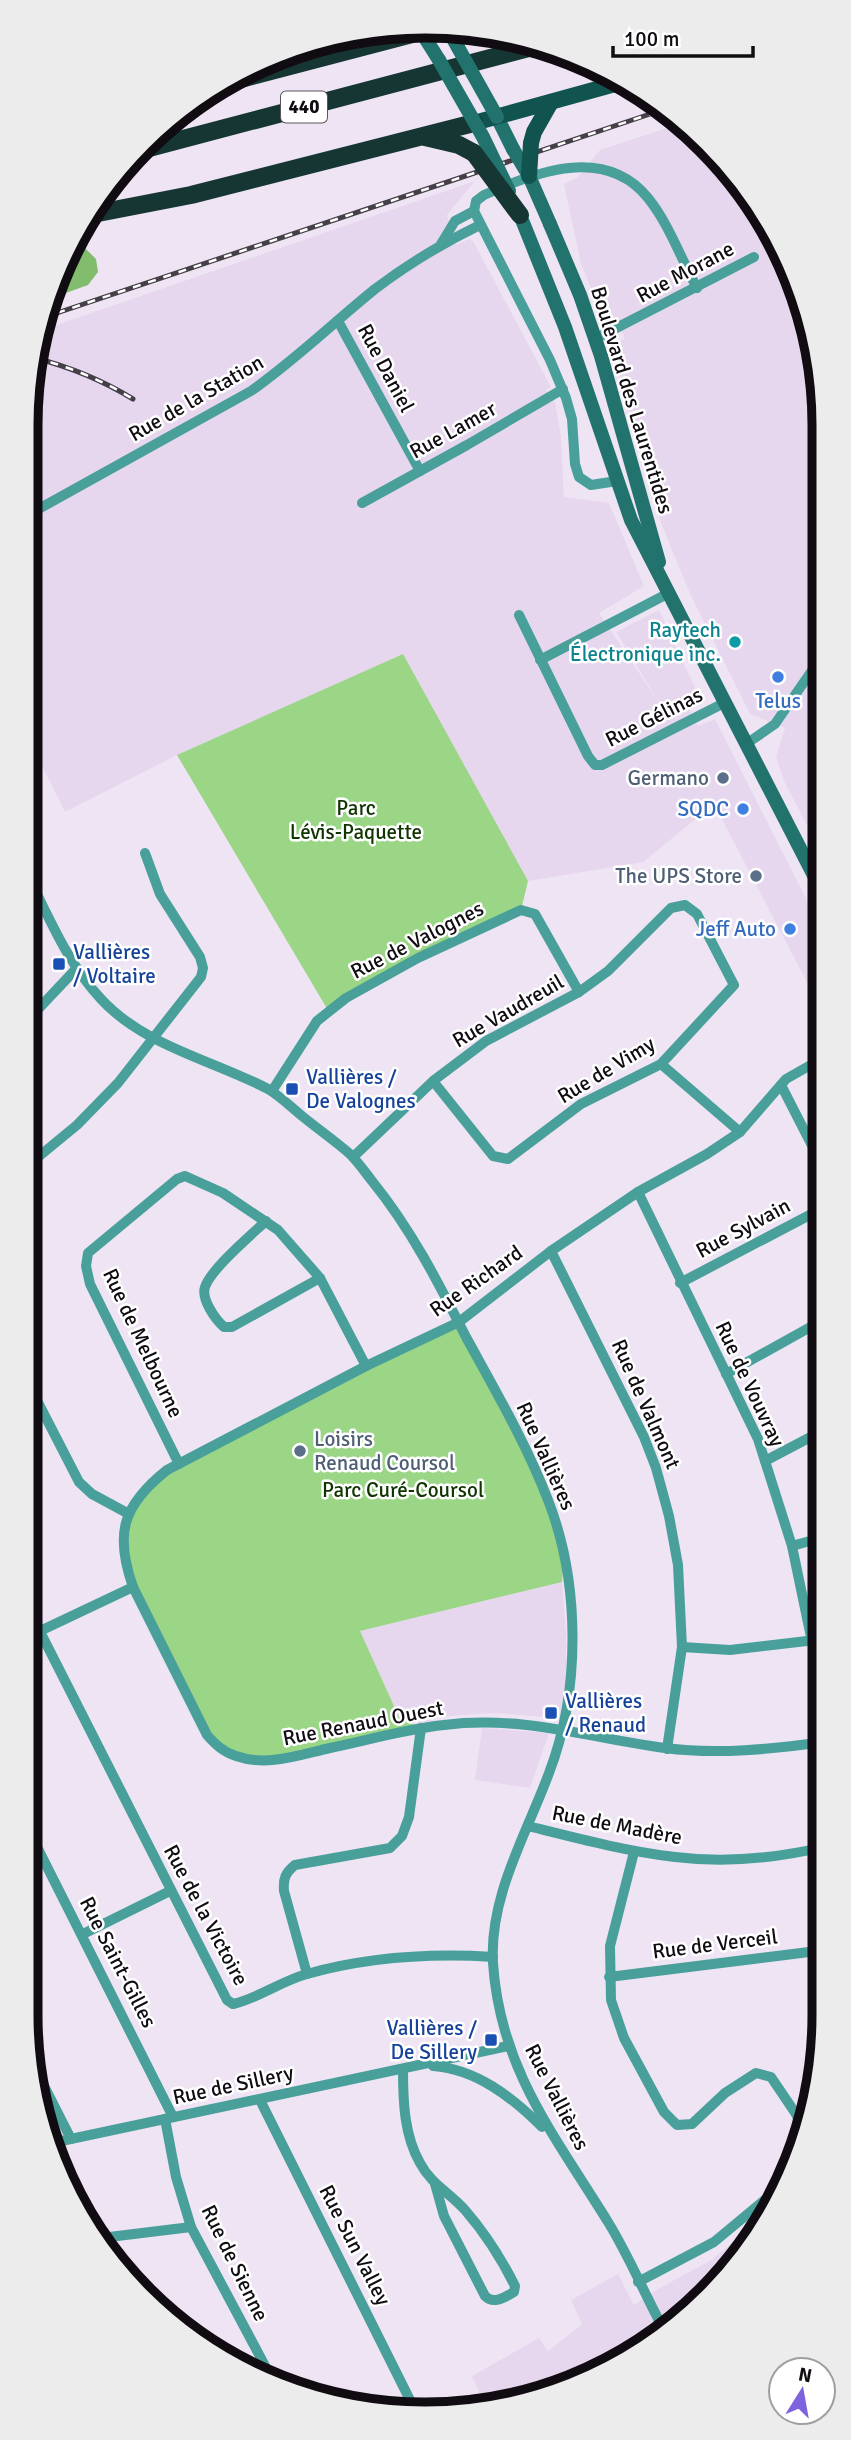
<svg xmlns="http://www.w3.org/2000/svg" width="851" height="2440" font-family="Signika,sans-serif">
<style>
.built{fill:#e7d7ee}
.green{fill:#9bd586}
.forest{fill:#82bd6d}
.lines{fill:none;stroke-linecap:round;stroke-linejoin:round}
.street{stroke:#49a09a;stroke-width:10}
.secondary{stroke:#22736e;stroke-width:14}
.primary{stroke:#10534f;stroke-width:16}
.highway{stroke:#163633;stroke-width:18}
.rail-casing{stroke:#453f48;stroke-width:5}
.rail{stroke:#fff;stroke-width:2.5;stroke-dasharray:8;stroke-linecap:butt}
.secondary-bridge{stroke:#22736e;stroke-width:14}
.primary-bridge{stroke:#10534f;stroke-width:16}
.highway-bridge{stroke:#163633;stroke-width:18}
.culture-dot{fill:#0f9aa8;stroke:#fff;stroke-width:2.5}
.shop-dot{fill:#3f7fe0;stroke:#fff;stroke-width:2.5}
.service-dot{fill:#5c6f8a;stroke:#fff;stroke-width:2.5}
.transit-dot{fill:#1a4fb4;stroke:#fff;stroke-width:2.5}
.labels{text-anchor:middle;dominant-baseline:central;stroke-width:5;stroke-linejoin:round;paint-order:stroke}
.shield{fill:#fff;stroke:#585559;stroke-width:2}
.shield-label{font-size:19px;font-weight:bold;fill:#100c12}
.street-label{font-size:21px;fill:#100c12;stroke:#fff}
.culture-label{font-size:21px;fill:#0d838f;stroke:#fff;text-anchor:end}
.shop-label{font-size:21px;fill:#366cbe;stroke:#fff;text-anchor:end}
.service-label{font-size:21px;fill:#4e5e75;stroke:#fff;text-anchor:end}
.park-label{font-size:21px;fill:#0f3500;stroke:#fff}
.transit-label{font-size:21px;fill:#164399;stroke:#fff;text-anchor:start}
.rim{fill:none;stroke:#100c12;stroke-width:9}
</style>
<rect width="100%" height="100%" fill="#efe4f4"/>
<g class="built">
<polygon points="679,124 725,162 784,249 821,373 822,662 817,674 822,669 822,854 784,781 776,757 785,728 750,714 691,596 661,523 612,347 625,338 614,318 604,321 581,264 564,184 577,178 600,150"/>
<polygon points="475,181 447,215 456,245 469,239 473,241 551,387 546,390 555,402 561,437 564,497 609,503 644,586 599,613 658,701 616,632 659,610 699,696 687,705 698,726 715,719 822,930 823,1013 714,804 643,862 528,881 492,822 403,654 177,755 65,812 26,734 26,426 39,331"/>
<polygon points="562,1582 566,1632 566,1676 560,1718 492,1713 439,1717 421,1728 399,1717 360,1631"/>
<polygon points="482,1728 549,1733 530,1788 475,1780"/>
<polygon points="769,2211 757,2237 648,2346 528,2400 484,2403 472,2376 539,2338 548,2351 582,2324 571,2300 618,2274 634,2305 658,2289 713,2259"/>
</g>
<g class="green">
<polygon points="403,654 528,881 521,910 346,998 329,1012 177,755"/>
<polygon points="459,1322 531,1458 564,1557 562,1582 360,1631 399,1717 421,1728 273,1761 235,1756 207,1735 124,1563 129,1514 167,1470"/>
</g>
<polygon class="forest" points="79,242 96,259 98,272 88,285 52,298"/>
<g class="lines">
<g class="street">
<polyline points="474,211 550,360 566,398 572,419 575,464 579,477 591,485 617,481"/>
<path d="M474,211L476,201L484,195C535,172 605,145 648,198C669,224 681,259 697,288"/>
<polyline points="441,244 455,221 474,211"/>
<polyline points="338,321 420,471"/>
<polyline points="595,339 754,257"/>
<polyline points="362,503 467,445 563,389"/>
<path d="M26,516L251,391C295,360 333,323 375,289C408,264 443,243 480,225"/>
<polyline points="519,615 588,756 595,765 602,765 724,703"/>
<polyline points="540,660 669,593"/>
<polyline points="746,744 775,724 822,656"/>
<path d="M26,872C48,915 67,963 101,999C144,1046 213,1060 268,1089C280,1096 291,1107 302,1116C318,1129 335,1141 350,1154C358,1162 365,1172 372,1181C411,1229 438,1282 466,1337C495,1390 526,1443 548,1500C580,1582 581,1690 549,1773C527,1833 489,1896 493,1963C500,2069 555,2136 608,2222C629,2256 645,2295 664,2330"/>
<polyline points="26,1022 76,969"/>
<path d="M823,1058L786,1079L740,1132L707,1154L638,1192L551,1251L459,1322L366,1366L167,1470C123,1505 114,1533 133,1587L207,1735C215,1744 223,1752 236,1756C267,1767 299,1755 330,1748C368,1740 406,1729 444,1725C523,1715 590,1738 665,1748C718,1755 772,1749 824,1742"/>
<polyline points="661,1064 740,1132"/>
<polyline points="781,1085 823,1167"/>
<polyline points="272,1091 317,1021 346,998 418,958 521,910 535,914 579,992"/>
<polyline points="353,1157 433,1081 486,1041 579,992 608,971 671,908 685,905 697,914 734,985 661,1064 581,1104 508,1159 493,1156 433,1081"/>
<polyline points="26,1167 77,1125 118,1083 201,977 203,968 200,957 160,894 145,853"/>
<polyline points="638,1192 758,1439 792,1546 812,1642"/>
<path d="M266,1221C251,1235 211,1269 205,1287C201,1299 215,1319 224,1327H232L320,1278"/>
<polyline points="551,1251 644,1437 656,1468 669,1516 678,1565 682,1647 667,1749"/>
<polyline points="680,1283 823,1208"/>
<polyline points="726,1374 823,1320"/>
<polyline points="26,1379 79,1482 92,1494 129,1514"/>
<polyline points="765,1461 824,1430"/>
<polyline points="179,1464 90,1284 86,1266 88,1253 177,1179 185,1176 223,1193 278,1230 320,1278 366,1366"/>
<polyline points="792,1546 824,1537"/>
<path d="M26,1604L227,2000L233,2004C257,1999 281,1981 307,1974C368,1957 430,1953 493,1957"/>
<polyline points="40,1631 133,1587"/>
<polyline points="682,1647 730,1650 824,1639"/>
<polyline points="26,1825 173,2117"/>
<path d="M528,1826C576,1838 625,1851 675,1857C724,1863 777,1858 824,1847"/>
<polyline points="634,1852 610,1946 611,2000 624,2038 664,2112 677,2125 692,2124 725,2093 756,2073 771,2077 796,2114 804,2134"/>
<polyline points="83,1934 170,1891"/>
<path d="M307,1974L284,1891C283,1879 285,1873 295,1865L390,1848L402,1836L409,1817L421,1728"/>
<polyline points="609,1977 825,1950"/>
<path d="M433,2066C476,2069 512,2097 542,2127"/>
<path d="M403,2069C403,2101 404,2135 420,2163C431,2184 450,2193 465,2210C485,2233 501,2258 515,2286L514,2292C505,2297 494,2305 485,2296L444,2216L435,2184"/>
<polyline points="38,2074 71,2139"/>
<polyline points="260,2100 414,2408"/>
<polyline points="796,2114 813,2101"/>
<polyline points="165,2119 176,2177 191,2227 272,2379"/>
<polyline points="52,2143 508,2046"/>
<polyline points="101,2238 191,2227"/>
<polyline points="638,2282 714,2242 779,2188"/>
</g>
<g class="secondary">
<polyline points="422,33 439,60"/>
<polyline points="497,117 513,149"/>
<polyline points="520,215 565,327 631,520 822,891"/>
<polyline points="550,224 580,295 601,356 659,562"/>
</g>
<g class="primary">
<polyline points="474,123 626,81"/>
<polyline points="531,143 534,132 551,102"/>
</g>
<g class="highway">
<polyline points="221,84 416,33"/>
<polyline points="425,137 459,145 474,153"/>
<polyline points="149,148 540,45"/>
<polyline points="93,214 191,195 474,123"/>
</g>
<defs>
<g id="rail">
<polyline points="42,318 662,110"/>
<path d="M35,358C70,367 102,380 133,399"/>
</g>
</defs>
<use href="#rail" class="rail-casing"/>
<use href="#rail" class="rail"/>
<g class="secondary-bridge">
<polyline points="451,35 497,117"/>
<polyline points="439,60 483,137 509,191"/>
<polyline points="513,149 529,176 550,224"/>
</g>
<polyline class="primary-bridge" points="529,176 531,143"/>
<polyline class="highway-bridge" points="474,153 520,215"/>
</g>
<circle class="culture-dot" cx="735" cy="642" r="7"/>
<g class="shop-dot">
<circle cx="778" cy="677" r="7"/>
<circle cx="743" cy="809" r="7"/>
<circle cx="790" cy="929" r="7"/>
</g>
<g class="service-dot">
<circle cx="723" cy="778" r="7"/>
<circle cx="756" cy="876" r="7"/>
<circle cx="300" cy="1451" r="7"/>
</g>
<g class="transit-dot">
<rect x="52" y="957" width="14" height="14" rx="3.5"/>
<rect x="285" y="1082" width="14" height="14" rx="3.5"/>
<rect x="544" y="1706" width="14" height="14" rx="3.5"/>
<rect x="484" y="2033" width="14" height="14" rx="3.5"/>
</g>
<g class="labels">
<rect class="shield" x="281" y="91.5" width="46" height="31" rx="5"/>
<g class="shield-label">
<text x="304" y="107">440</text>
</g>
<g class="street-label">
<text transform="translate(685 272) rotate(-28)">Rue Morane</text>
<text transform="translate(386 368) rotate(62)">Rue Daniel</text>
<text transform="translate(196 398) rotate(-30)">Rue de la Station</text>
<text transform="translate(632 400) rotate(73)">Boulevard des Laurentides</text>
<text transform="translate(453 430) rotate(-29)">Rue Lamer</text>
<text transform="translate(654 717) rotate(-27)">Rue Gélinas</text>
<text transform="translate(417 940) rotate(-27)">Rue de Valognes</text>
<text transform="translate(508 1011) rotate(-30)">Rue Vaudreuil</text>
<text transform="translate(606 1070) rotate(-31)">Rue de Vimy</text>
<text transform="translate(743 1228) rotate(-28)">Rue Sylvain</text>
<text transform="translate(476 1281) rotate(-35)">Rue Richard</text>
<text transform="translate(143 1343) rotate(65)">Rue de Melbourne</text>
<text transform="translate(750 1384) rotate(65)">Rue de Vouvray</text>
<text transform="translate(646 1404) rotate(66)">Rue de Valmont</text>
<text transform="translate(546 1456) rotate(66)">Rue Vallières</text>
<text transform="translate(363 1723) rotate(-11)">Rue Renaud Ouest</text>
<text transform="translate(617 1825) rotate(11)">Rue de Madère</text>
<text transform="translate(206 1915) rotate(62)">Rue de la Victoire</text>
<text transform="translate(715 1944) rotate(-7)">Rue de Verceil</text>
<text transform="translate(118 1962) rotate(63)">Rue Saint-Gilles</text>
<text transform="translate(233 2085) rotate(-12)">Rue de Sillery</text>
<text transform="translate(557 2097) rotate(63)">Rue Vallières</text>
<text transform="translate(355 2245) rotate(63)">Rue Sun Valley</text>
<text transform="translate(235 2263) rotate(64)">Rue de Sienne</text>
</g>
<g class="culture-label">
<text x="721" y="630">Raytech<tspan x="721" dy="24">Électronique inc.</tspan></text>
</g>
<g class="shop-label">
<text x="778" y="701" text-anchor="middle">Telus</text>
<text x="729" y="809">SQDC</text>
<text x="776" y="929">Jeff Auto</text>
</g>
<g class="service-label">
<text x="709" y="778">Germano</text>
<text x="742" y="876">The UPS Store</text>
<text x="314" y="1439" text-anchor="start">Loisirs<tspan x="314" dy="24">Renaud Coursol</tspan></text>
</g>
<g class="park-label">
<text x="356" y="808">Parc<tspan x="356" dy="24">Lévis-Paquette</tspan></text>
<text x="403" y="1490">Parc Curé-Coursol</text>
</g>
<g class="transit-label">
<text x="73" y="952">Vallières<tspan x="73" dy="24">/ Voltaire</tspan></text>
<text x="306" y="1077">Vallières /<tspan x="306" dy="24">De Valognes</tspan></text>
<text x="565" y="1701">Vallières<tspan x="565" dy="24">/ Renaud</tspan></text>
<text x="477" y="2028" text-anchor="end">Vallières /<tspan x="477" dy="24">De Sillery</tspan></text>
</g>
</g>
<path d="M0 0H851V2440H0ZM425 38H425A387 387 0 0 1 812 425V2015A387 387 0 0 1 425 2402H425A387 387 0 0 1 38 2015V425A387 387 0 0 1 425 38Z" fill="#ececec" fill-rule="evenodd"/>
<path class="rim" d="M425 38H425A387 387 0 0 1 812 425V2015A387 387 0 0 1 425 2402H425A387 387 0 0 1 38 2015V425A387 387 0 0 1 425 38Z"/>
<g transform="translate(802 2391) rotate(11)"><circle r="33" fill="#ffffff" stroke="#9f9ea0" stroke-width="2"/>
<path d="M0-5L12 26L0 18L-12 26Z" fill="#7f62dd"/>
<text y="-10" font-size="19" font-weight="bold" text-anchor="middle" fill="#100c12">N</text>
</g>
<path d="M613 46v10h140v-10" fill="none" stroke="#100c12" stroke-width="3.5"/>
<text x="624" y="46" font-size="21" fill="#100c12" stroke="#ffffff" stroke-width="5" paint-order="stroke">100 m</text>
</svg>
